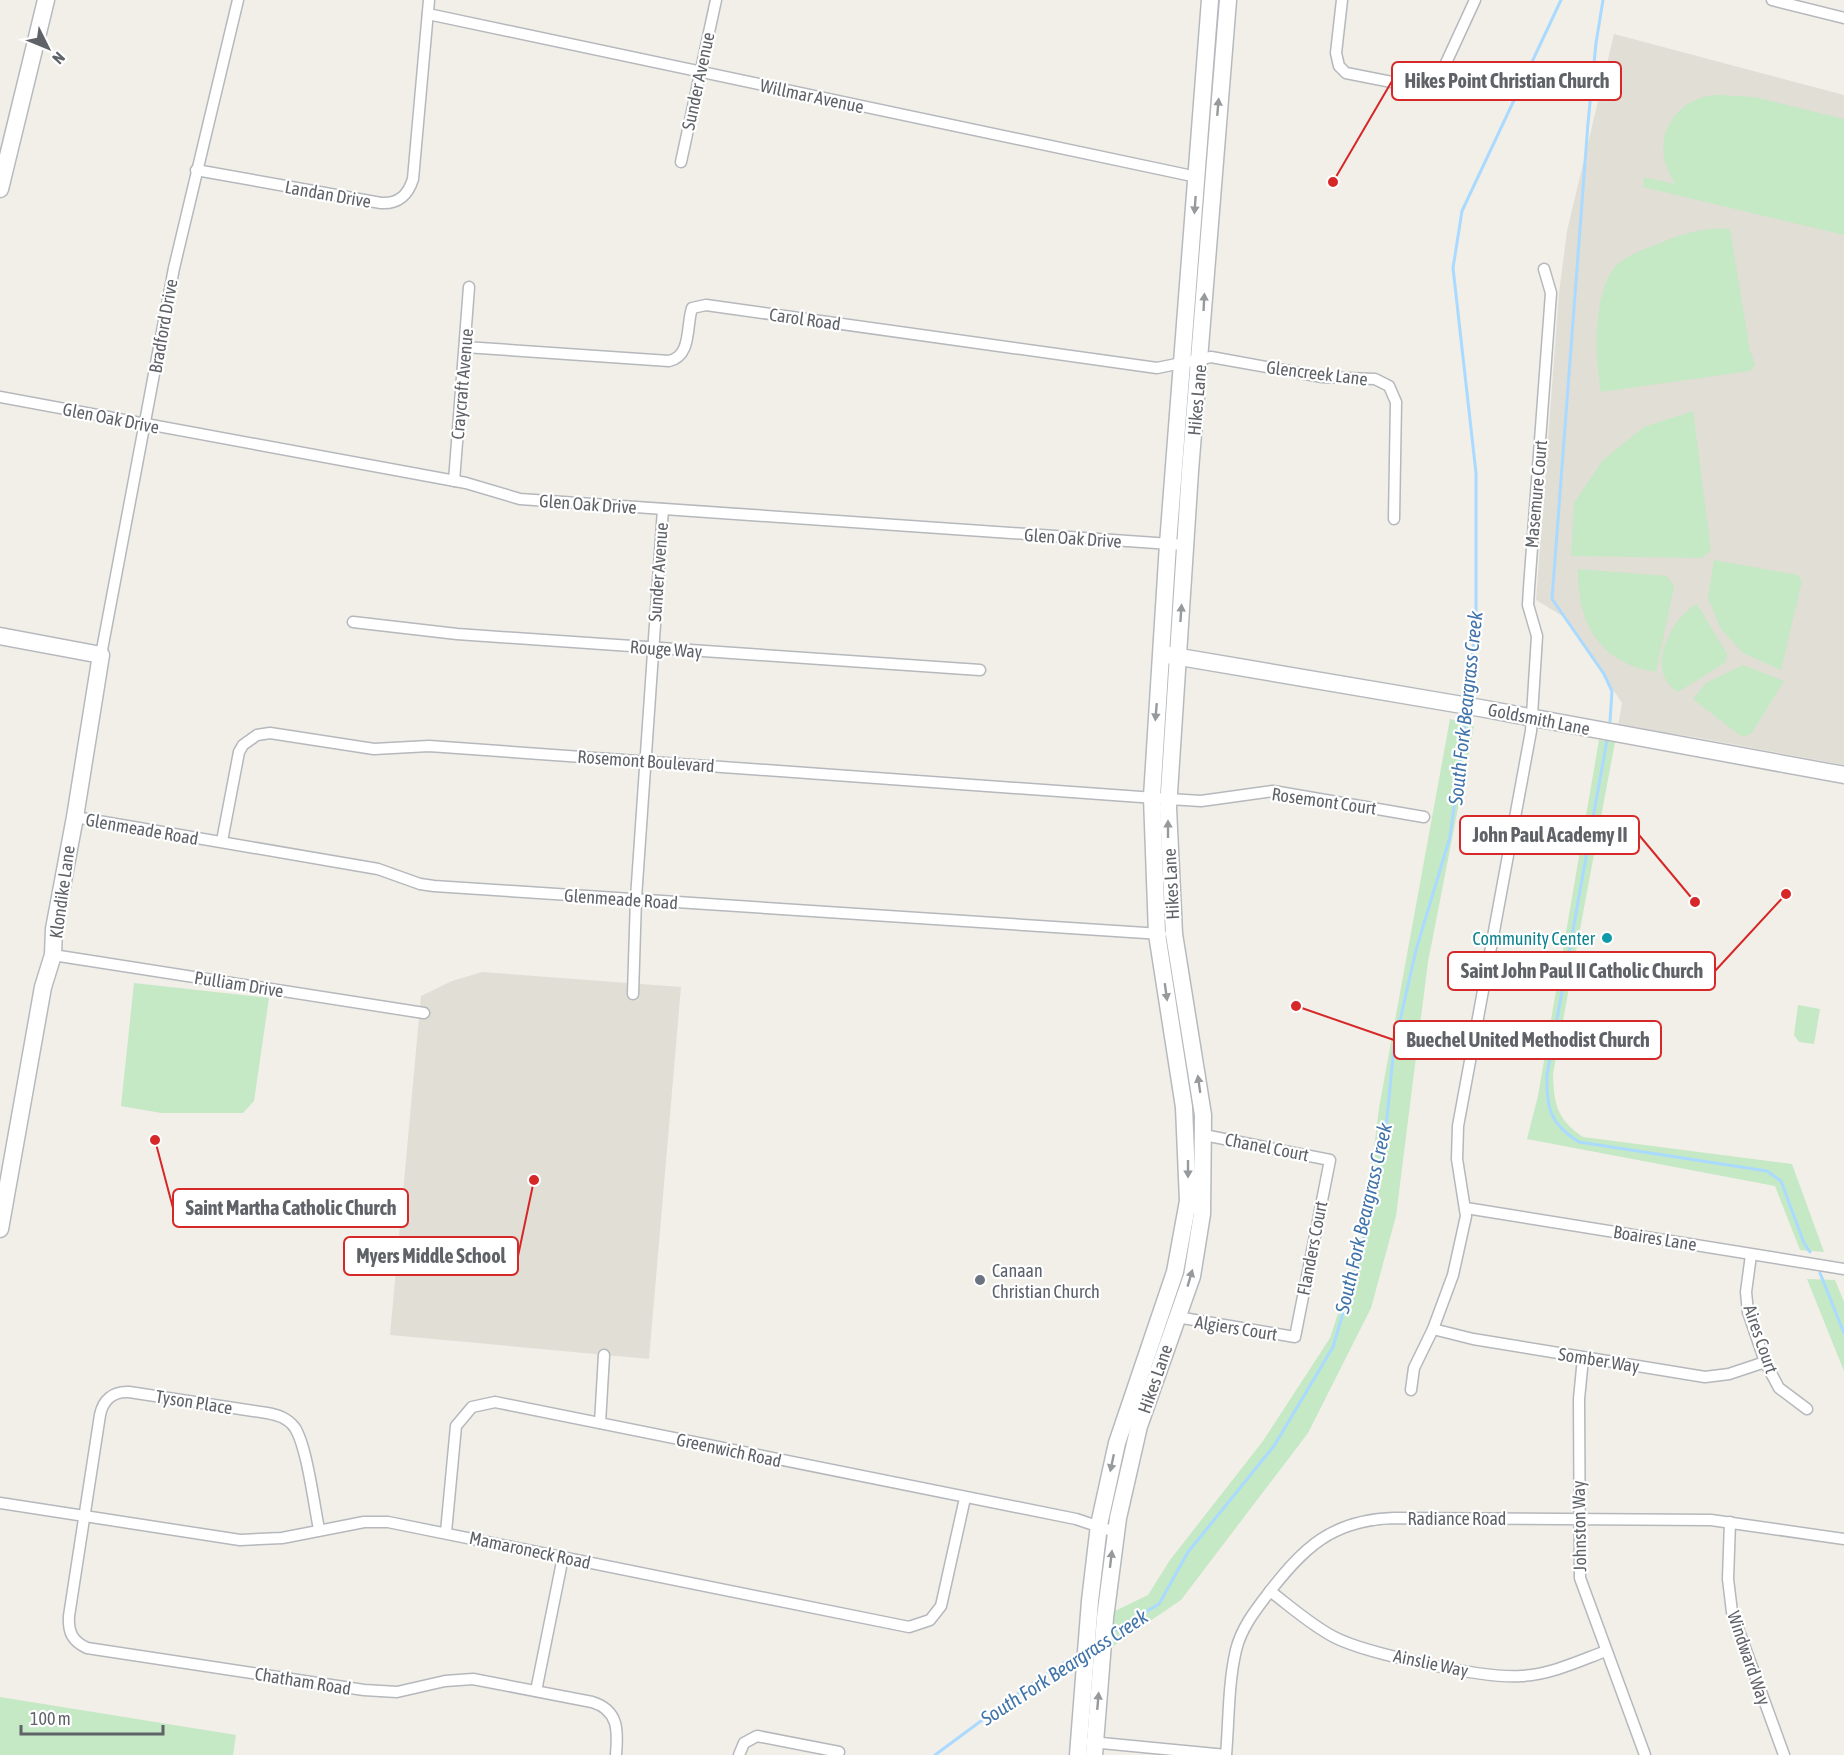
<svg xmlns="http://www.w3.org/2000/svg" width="1844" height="1755" font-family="'Asap Condensed',sans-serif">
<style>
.education{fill:#e1ded6}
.green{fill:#c5e8c5}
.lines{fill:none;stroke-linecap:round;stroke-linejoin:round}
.stream{stroke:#aadaff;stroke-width:3}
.street-casing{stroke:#b5b8bc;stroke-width:13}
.secondary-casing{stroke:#b6babf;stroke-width:19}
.street{stroke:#fff;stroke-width:10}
.secondary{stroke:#fff;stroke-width:16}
.oneway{fill:#979a9d}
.culture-dot{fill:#0f9aa8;stroke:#fff;stroke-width:2}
.worship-dot{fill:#6b7280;stroke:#fff;stroke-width:2}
.labels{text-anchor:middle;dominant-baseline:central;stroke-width:4.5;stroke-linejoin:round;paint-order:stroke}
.street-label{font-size:18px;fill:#5f6368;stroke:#fff}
.culture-label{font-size:18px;fill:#0d838f;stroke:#fff;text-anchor:end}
.worship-label{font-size:18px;fill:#5b616d;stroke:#fff;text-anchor:start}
.water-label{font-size:20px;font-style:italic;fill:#4174aa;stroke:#fff}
.leader{fill:none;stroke:#d62828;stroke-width:2}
.callout-dot{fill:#d62828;stroke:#fff;stroke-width:2}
.callout{fill:#fff;stroke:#d62828;stroke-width:2}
.callout-label{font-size:20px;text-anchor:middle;font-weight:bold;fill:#5f6368}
</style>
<rect width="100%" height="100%" fill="#f1efe8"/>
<g class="education">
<polygon points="1614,34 1844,95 1844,765 1694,737 1618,726 1622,703 1564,617 1536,600 1559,293 1567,231"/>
<polygon points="482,972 681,987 649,1359 390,1335 421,996 452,981"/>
</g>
<g class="green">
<path d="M1719,95L1754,97L1844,119V235L1643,187L1644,177L1675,184C1671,176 1666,167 1664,158C1658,123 1686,95 1719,95Z"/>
<path d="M1730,229L1750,351L1755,364L1750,371L1601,392C1595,361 1592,287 1618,264C1630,253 1648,248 1663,242C1684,233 1707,227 1730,229Z"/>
<polygon points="1693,411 1711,550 1702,558 1571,556 1574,503 1603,460 1644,427"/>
<polygon points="1714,560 1798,575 1802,581 1781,670 1743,653 1721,629 1708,598"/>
<path d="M1578,569L1667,576L1674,586L1656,672C1599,663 1577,623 1578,569Z"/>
<path d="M1697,604L1727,654L1726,662L1678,692C1644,673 1670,618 1697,604Z"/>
<polygon points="1743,665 1784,681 1751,734 1742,737 1693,699 1706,683"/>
<polygon points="1450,719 1474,726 1428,962 1396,1216 1371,1308 1308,1433 1181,1600 1109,1649 1113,1612 1148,1595 1170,1560 1263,1441 1330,1338 1363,1237 1379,1108"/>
<path d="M1599,740L1615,742L1553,1074C1554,1105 1557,1119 1583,1137L1792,1164L1824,1252L1800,1250L1775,1186L1527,1139L1538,1096Z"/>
<polygon points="134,983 269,998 254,1101 243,1113 161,1113 121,1106"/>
<polygon points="1798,1005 1820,1009 1814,1044 1799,1042 1794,1035"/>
<polygon points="1807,1279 1835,1280 1844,1302 1844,1371"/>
<polygon points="0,1697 236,1735 233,1755 0,1755"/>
</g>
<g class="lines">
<g class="stream">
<polyline points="1603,0 1596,43 1588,123 1552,599 1604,674 1612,691 1610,721"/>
<polyline points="1468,701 1476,615 1476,473 1453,268 1462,211 1561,0"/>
<path d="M1607,740L1547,1075C1546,1108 1550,1124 1579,1142L1767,1171L1781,1181L1804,1243L1810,1252"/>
<polyline points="1820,1273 1844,1333"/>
<polyline points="1109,1634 1159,1604 1188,1552 1274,1446 1333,1347 1359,1258 1384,1148 1394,1047 1416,950 1450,837 1467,710"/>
<polyline points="935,1755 1027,1687 1081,1652"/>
</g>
<defs>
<g id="street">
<polyline points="1342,0 1336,53 1339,66 1346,73 1422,88 1436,82 1440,76 1475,0"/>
<polyline points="1772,0 1844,18"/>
<polyline points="428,14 1197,177"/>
<polyline points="681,162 716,0"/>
<path d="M196,170L381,203C399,204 408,195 413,179L429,0"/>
<path d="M465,347L669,361C692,356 686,326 692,308L706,305L1157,368L1211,357L1322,377L1375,379L1389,386L1396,402L1394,519"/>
<polyline points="0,397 466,483 520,499 1185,545"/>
<polyline points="454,481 469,287"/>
<polyline points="353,622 457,634 980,670"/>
<polyline points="101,655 174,268 238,0"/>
<polyline points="75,817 378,869 420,884 434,886 1161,934"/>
<polyline points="222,841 239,752 243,745 257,735 270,733 374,749 429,746 1169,799 1201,801 1273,791 1424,817"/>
<polyline points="53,955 424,1013"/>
<polyline points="633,994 636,898 663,509"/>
<polyline points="1466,1208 1844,1269"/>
<polyline points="1751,1255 1746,1292 1748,1312 1765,1362 1779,1388 1807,1409"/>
<polyline points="1177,1317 1295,1337 1330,1160 1204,1135"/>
<polyline points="1433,1329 1473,1339 1705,1377 1729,1374 1765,1362"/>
<polyline points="1583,1358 1579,1399 1580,1578 1645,1755"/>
<polyline points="1411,1390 1414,1368 1433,1329 1453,1275 1466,1216 1457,1159 1458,1126 1531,731 1537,636 1528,605 1529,588 1551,293 1544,269"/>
<polyline points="600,1423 604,1355"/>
<polyline points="0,1503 240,1540 282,1538 364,1522 388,1522 909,1627 930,1620 941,1606 965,1498"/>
<polyline points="1730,1522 1728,1579 1732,1612 1784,1755"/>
<path d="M319,1529C314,1505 307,1447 295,1428C288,1418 278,1415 267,1413L129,1392C113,1391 103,1400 100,1415L69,1616C68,1632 72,1641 87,1648L364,1690L397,1692L445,1681L473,1679L592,1702C619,1710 618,1731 616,1755"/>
<polyline points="446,1532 456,1426 472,1407 495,1402 1076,1519 1115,1532"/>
<path d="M1270,1591C1291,1607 1311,1625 1334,1637C1367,1654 1485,1679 1522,1676C1552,1674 1579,1661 1606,1651"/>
<polyline points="536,1691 563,1557"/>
<polyline points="1091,1742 1226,1755"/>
<polyline points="739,1755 744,1743 757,1736 839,1752"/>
<path d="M1226,1755C1229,1721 1228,1684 1236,1650C1241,1629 1254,1612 1267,1595C1304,1547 1332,1520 1394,1518L1711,1520L1844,1539"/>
</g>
<g id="secondary">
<polyline points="0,189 46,0"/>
<polyline points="0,636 101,655 75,817 54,929 53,955 43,987 0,1229"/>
<polyline points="1168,655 1480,708 1844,775"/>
<polyline points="1078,1755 1090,1601 1099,1525 1117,1443 1175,1272 1188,1201 1184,1107 1157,934 1152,797 1168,544 1210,0"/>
<polyline points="1094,1755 1105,1618 1118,1518 1139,1426 1192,1276 1202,1214 1203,1115 1174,934 1168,808 1190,471 1228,0"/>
</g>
</defs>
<use href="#street" class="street-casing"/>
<use href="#secondary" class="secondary-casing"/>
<use href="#street" class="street"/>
<use href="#secondary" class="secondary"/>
</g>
<defs><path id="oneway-solid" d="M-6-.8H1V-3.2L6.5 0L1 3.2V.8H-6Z" transform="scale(1.5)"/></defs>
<g class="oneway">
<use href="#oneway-solid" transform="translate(1218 107) rotate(-85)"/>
<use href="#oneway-solid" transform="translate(1195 205) rotate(94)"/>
<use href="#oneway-solid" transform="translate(1204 302) rotate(-87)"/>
<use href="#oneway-solid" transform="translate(1181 613) rotate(-86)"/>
<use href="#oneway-solid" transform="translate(1156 712) rotate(95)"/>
<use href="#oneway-solid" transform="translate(1168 829) rotate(-90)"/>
<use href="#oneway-solid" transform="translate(1166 992) rotate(82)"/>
<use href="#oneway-solid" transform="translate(1199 1084) rotate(-98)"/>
<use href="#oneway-solid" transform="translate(1188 1169) rotate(90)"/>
<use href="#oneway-solid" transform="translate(1190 1278) rotate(-74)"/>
<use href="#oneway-solid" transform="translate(1112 1463) rotate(102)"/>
<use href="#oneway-solid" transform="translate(1111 1559) rotate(-83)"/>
<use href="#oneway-solid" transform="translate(1098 1701) rotate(-85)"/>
</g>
<circle class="culture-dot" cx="1607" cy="938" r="6"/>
<circle class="worship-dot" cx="980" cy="1280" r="6"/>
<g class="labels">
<g class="street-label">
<text transform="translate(698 81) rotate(-78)">Sunder Avenue</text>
<text transform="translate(812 96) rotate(12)">Willmar Avenue</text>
<text transform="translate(328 194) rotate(10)">Landan Drive</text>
<text transform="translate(805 319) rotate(8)">Carol Road</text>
<text transform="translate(163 326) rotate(-80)">Bradford Drive</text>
<text transform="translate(1317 373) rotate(7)">Glencreek Lane</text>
<text transform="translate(462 384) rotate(-85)">Craycraft Avenue</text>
<text transform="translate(1197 400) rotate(-85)">Hikes Lane</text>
<text transform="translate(111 418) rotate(11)">Glen Oak Drive</text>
<text transform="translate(1536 494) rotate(-85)">Masemure Court</text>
<text transform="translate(588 504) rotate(4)">Glen Oak Drive</text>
<text transform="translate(1073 538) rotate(4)">Glen Oak Drive</text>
<text transform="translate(658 572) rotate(-86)">Sunder Avenue</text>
<text transform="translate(666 649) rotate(4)">Rouge Way</text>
<text transform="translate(1539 719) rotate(11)">Goldsmith Lane</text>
<text transform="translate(646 761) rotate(4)">Rosemont Boulevard</text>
<text transform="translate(1324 801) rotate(8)">Rosemont Court</text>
<text transform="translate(142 829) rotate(10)">Glenmeade Road</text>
<text transform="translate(1171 884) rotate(-93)">Hikes Lane</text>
<text transform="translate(62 892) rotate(-82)">Klondike Lane</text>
<text transform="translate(621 899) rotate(4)">Glenmeade Road</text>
<text transform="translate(239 984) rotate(9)">Pulliam Drive</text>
<text transform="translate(1267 1147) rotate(11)">Chanel Court</text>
<text transform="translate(1655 1238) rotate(9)">Boaires Lane</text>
<text transform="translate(1312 1248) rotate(-79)">Flanders Court</text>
<text transform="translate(1236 1328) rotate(9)">Algiers Court</text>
<text transform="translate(1761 1339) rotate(71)">Aires Court</text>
<text transform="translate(1599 1360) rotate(9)">Somber Way</text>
<text transform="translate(1155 1379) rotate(-71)">Hikes Lane</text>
<text transform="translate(194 1402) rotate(9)">Tyson Place</text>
<text transform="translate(729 1450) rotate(12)">Greenwich Road</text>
<text x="1457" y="1518">Radiance Road</text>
<text transform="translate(1579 1526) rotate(-91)">Johnston Way</text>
<text transform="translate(530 1550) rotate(12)">Mamaroneck Road</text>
<text transform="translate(1749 1658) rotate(71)">Windward Way</text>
<text transform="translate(1431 1663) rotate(12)">Ainslie Way</text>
<text transform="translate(303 1681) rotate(9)">Chatham Road</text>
</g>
<g class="culture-label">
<text x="1595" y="938">Community Center</text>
</g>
<g class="worship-label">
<text x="992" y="1270">Canaan<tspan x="992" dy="21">Christian Church</tspan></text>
</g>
<g class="water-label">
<text transform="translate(1465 708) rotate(-84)">South Fork Beargrass Creek</text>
<text transform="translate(1363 1218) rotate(-77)">South Fork Beargrass Creek</text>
<text transform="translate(1064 1667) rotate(-33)">South Fork Beargrass Creek</text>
</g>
</g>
<path class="leader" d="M1333 182L1392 81M1695 902L1639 835M1786 894L1715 971M1296 1006L1394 1040M155 1140L173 1208M534 1180L518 1256"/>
<g class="callout-dot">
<circle cx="1333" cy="182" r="6"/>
<circle cx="1695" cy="902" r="6"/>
<circle cx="1786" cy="894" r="6"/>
<circle cx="1296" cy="1006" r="6"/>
<circle cx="155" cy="1140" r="6"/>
<circle cx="534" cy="1180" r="6"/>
</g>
<g class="callout">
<rect x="1392" y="62" width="229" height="38" rx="6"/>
<rect x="1460" y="816" width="179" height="38" rx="6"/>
<rect x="1448" y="952" width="267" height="38" rx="6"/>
<rect x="1394" y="1021" width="267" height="38" rx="6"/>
<rect x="173" y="1189" width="235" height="38" rx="6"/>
<rect x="344" y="1237" width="174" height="38" rx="6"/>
</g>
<g class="callout-label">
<text x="1507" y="88">Hikes Point Christian Church</text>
<text x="1550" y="842">John Paul Academy II</text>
<text x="1582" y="978">Saint John Paul II Catholic Church</text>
<text x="1528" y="1047">Buechel United Methodist Church</text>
<text x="291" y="1215">Saint Martha Catholic Church</text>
<text x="431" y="1263">Myers Middle School</text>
</g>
<g transform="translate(48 48) rotate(133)" stroke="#ffffff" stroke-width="4.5" paint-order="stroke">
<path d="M0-4.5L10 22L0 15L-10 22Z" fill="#5f6368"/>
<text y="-9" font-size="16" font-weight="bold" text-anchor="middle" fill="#5f6368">N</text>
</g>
<path d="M21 1725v9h142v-9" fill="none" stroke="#5f6368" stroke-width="3"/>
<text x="30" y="1725" font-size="18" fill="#5f6368" stroke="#ffffff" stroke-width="4.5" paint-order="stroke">100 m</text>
</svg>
